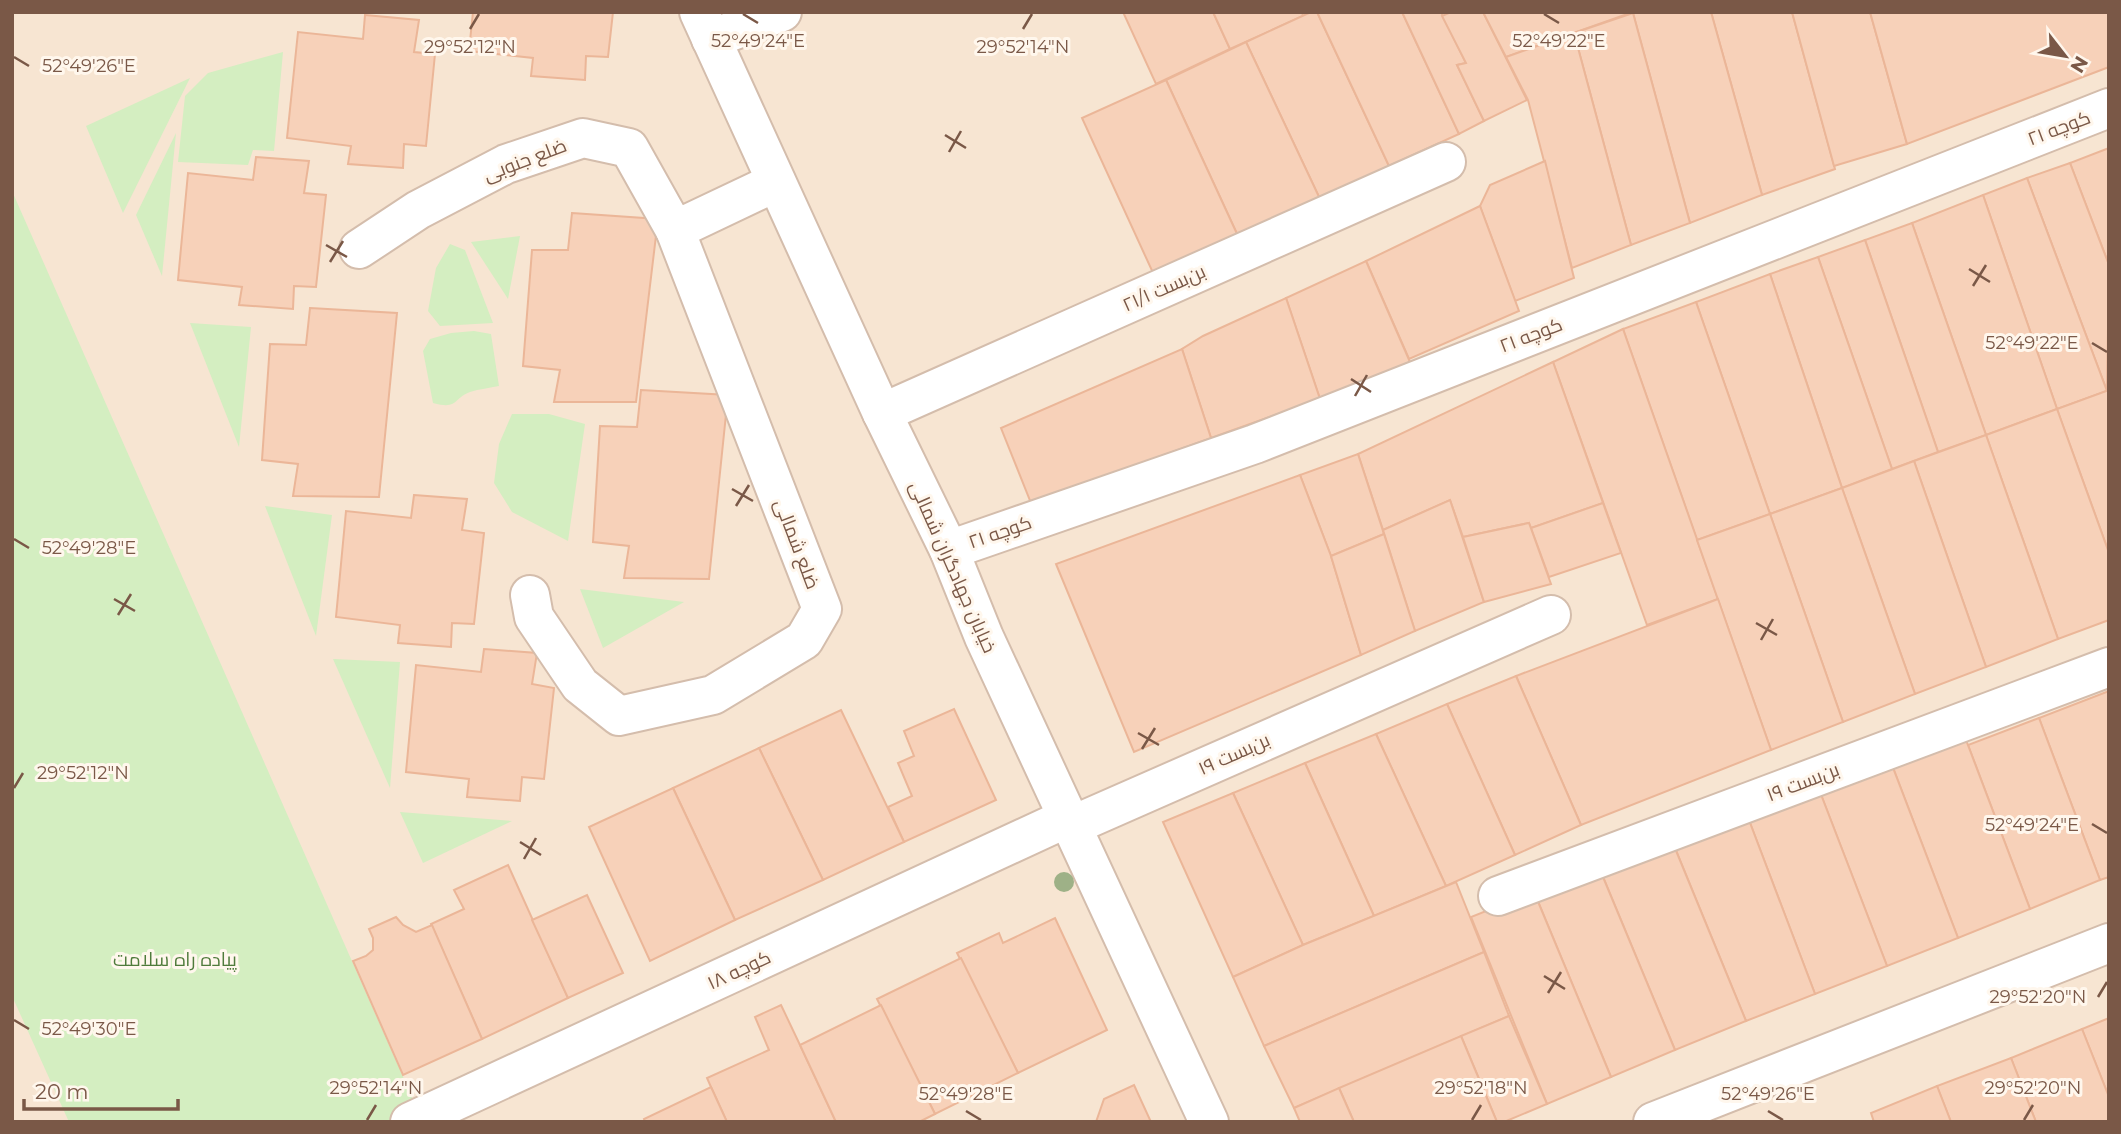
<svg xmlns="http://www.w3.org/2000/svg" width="2121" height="1134" font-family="Montserrat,Cairo,sans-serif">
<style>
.residential{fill:#f7e5d2}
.green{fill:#d4eec1}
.building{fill:#f7d1b9;stroke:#ebb698;stroke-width:2}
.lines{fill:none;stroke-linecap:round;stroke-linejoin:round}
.street-casing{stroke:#d4bdac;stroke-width:42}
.street{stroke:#fff;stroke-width:38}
.tree{fill:#9eb187}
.ticks{fill:none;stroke:#7a5847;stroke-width:2.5}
.labels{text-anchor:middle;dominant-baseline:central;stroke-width:6;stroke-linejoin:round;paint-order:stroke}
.street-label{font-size:19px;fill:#7a5847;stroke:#fff7ed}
.park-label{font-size:19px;fill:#4f7b3b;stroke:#fff7ed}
.ticks-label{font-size:18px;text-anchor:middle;fill:#7a5847;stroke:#fff7ed;stroke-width:6;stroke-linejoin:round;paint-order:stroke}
</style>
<rect width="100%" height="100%" fill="#fef4e4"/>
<rect class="residential" x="12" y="12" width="2097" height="1110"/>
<g class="green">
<polygon points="283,52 274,151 253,150 248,165 178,162 185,96 208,73"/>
<polygon points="190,78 123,213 86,126"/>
<polygon points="176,133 162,276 136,215"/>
<polygon points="12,191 423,1122 69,1122 12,996"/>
<polygon points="520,236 508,299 471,242"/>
<polygon points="450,244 465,250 493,323 440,326 428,311 436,268"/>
<polygon points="190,323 251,327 239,447"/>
<path d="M474,331L491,334L499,386C490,388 479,389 470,392C453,398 459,410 433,403L423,351L430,339L451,333Z"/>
<polygon points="512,414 549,414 585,424 568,541 512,512 494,483 499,444"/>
<polygon points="265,506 332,515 316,636"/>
<polygon points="580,589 684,602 603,648"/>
<polygon points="333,659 400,662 390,788"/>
<polygon points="400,812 512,821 423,863"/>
</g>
<g class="building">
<polygon points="473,12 613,12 608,57 586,56 585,80 531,76 533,58 469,51"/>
<polygon points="1123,12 1213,12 1230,49 1156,84"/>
<polygon points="1213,12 1302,12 1303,16 1230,49"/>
<polygon points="1311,12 1317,12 1389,166 1320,199 1246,42"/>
<polygon points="1317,12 1402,12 1459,134 1389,166"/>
<polygon points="1402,12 1441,12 1466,63 1457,65 1484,121 1459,134"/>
<polygon points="1451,12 1483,12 1527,100 1484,121 1457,65 1466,63 1442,16"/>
<polygon points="1483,12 1633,12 1506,57"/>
<polygon points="1711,12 1792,12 1835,169 1762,195"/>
<polygon points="1711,12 1762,195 1690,223 1633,13"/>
<polygon points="1792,12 1870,12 1907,144 1834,166"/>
<polygon points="1870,12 2109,12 2109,67 1907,144"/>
<polygon points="1633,13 1690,223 1631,245 1574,33"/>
<polygon points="365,15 419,20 414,52 435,54 426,146 404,144 403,168 348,164 351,146 287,138 298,32 363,39"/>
<polygon points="1574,33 1631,245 1572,268 1528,100 1506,57"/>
<polygon points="1246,42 1320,199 1238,236 1166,80"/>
<polygon points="1166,80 1238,236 1154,275 1082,118"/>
<polygon points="2109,148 2109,265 2070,163"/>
<polygon points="256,157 309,161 304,193 326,195 316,287 294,286 293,309 239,305 242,287 178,280 188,173 253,180"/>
<polygon points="1545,161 1574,278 1515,301 1480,206 1490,185"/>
<polygon points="2070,163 2109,265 2107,391 2027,178"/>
<polygon points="2027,178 2107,391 2057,409 1983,195"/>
<polygon points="1983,195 2057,409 1986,435 1912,223"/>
<polygon points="1480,206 1519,311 1409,359 1366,261"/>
<polygon points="572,213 658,219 636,402 554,402 560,370 523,366 532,250 568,250"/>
<polygon points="1912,223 1986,435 1938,452 1865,240"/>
<polygon points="1865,240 1938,452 1892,469 1818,257"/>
<polygon points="1818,257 1892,469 1842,488 1770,274"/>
<polygon points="1366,261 1410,362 1320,399 1286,298"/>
<polygon points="1770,274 1842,488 1770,514 1696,302"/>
<polygon points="1286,298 1320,399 1211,438 1182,349 1203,336"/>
<polygon points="1696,302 1770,514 1697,540 1623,329"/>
<polygon points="310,308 397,313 379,497 293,496 298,464 262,460 270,344 306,345"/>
<polygon points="1623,329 1718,599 1647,625 1553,362"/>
<polygon points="1182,349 1211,438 1031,503 1001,428"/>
<polygon points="1553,362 1603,503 1531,528 1529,523 1463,537 1450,500 1383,530 1358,454"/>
<polygon points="641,390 728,395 709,579 624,578 629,546 593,542 600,426 637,427"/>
<polygon points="2109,390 2109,553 2057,409"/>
<polygon points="2057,409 2109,553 2109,620 2058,639 1986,435"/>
<polygon points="1986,435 2058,639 1986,667 1914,461"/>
<polygon points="1358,454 1384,534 1331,556 1300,475"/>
<polygon points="1914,461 1986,667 1915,694 1842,488"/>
<polygon points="1300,475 1331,556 1361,655 1134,752 1056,564"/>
<polygon points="1842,488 1915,694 1843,722 1770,514"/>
<polygon points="414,495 467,499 462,530 484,533 474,624 452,623 451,647 398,643 400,625 336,617 346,511 411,518"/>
<polygon points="1450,500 1484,602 1415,631 1383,530"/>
<polygon points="1603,503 1621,553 1549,577 1531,528"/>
<polygon points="1770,514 1843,722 1771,750 1697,540"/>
<polygon points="1529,523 1551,584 1484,602 1463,537"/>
<polygon points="1384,534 1415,631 1361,655 1331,556"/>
<polygon points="1718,599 1771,750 1581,825 1516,676"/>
<polygon points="484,649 537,653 532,684 554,688 544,779 522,777 520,801 467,797 469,779 406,772 416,665 481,672"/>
<polygon points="1516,676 1581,825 1515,855 1447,704"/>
<polygon points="2109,691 2109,877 2100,880 2039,718"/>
<polygon points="1447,704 1515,855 1446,886 1376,734"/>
<polygon points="954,709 996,800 904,842 888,807 912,796 898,763 914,756 904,731"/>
<polygon points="841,710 904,842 823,880 759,748"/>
<polygon points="2039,718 2100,880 2030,909 1968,745"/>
<polygon points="1960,724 2030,909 1958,938 1887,752"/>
<polygon points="1376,734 1446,886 1374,916 1305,763"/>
<polygon points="759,748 823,880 735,920 673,788"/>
<polygon points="1887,752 1958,938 1887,966 1815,779"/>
<polygon points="1305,763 1374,916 1303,945 1233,793"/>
<polygon points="1815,779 1887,966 1815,994 1744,807"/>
<polygon points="673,788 735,920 650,961 589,827"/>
<polygon points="1233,793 1303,945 1233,977 1163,822"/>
<polygon points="1744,807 1815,994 1746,1021 1670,836"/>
<polygon points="1670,836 1746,1021 1675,1050 1598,865"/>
<polygon points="508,865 568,998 482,1039 431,924 464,909 454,890"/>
<polygon points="1598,865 1675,1050 1611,1077 1534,892"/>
<polygon points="1456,882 1484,952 1264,1046 1233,977 1303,945"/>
<polygon points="1534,892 1611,1077 1547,1104 1471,917"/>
<polygon points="587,895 623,973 568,998 532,920"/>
<polygon points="396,917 403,925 416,932 432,925 482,1039 403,1075 353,961 366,956 373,950 373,938 369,929"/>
<polygon points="1055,918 1107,1030 1018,1073 957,953 999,933 1003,943"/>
<polygon points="1484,952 1509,1016 1294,1108 1264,1046"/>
<polygon points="961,958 1018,1073 935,1114 877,999"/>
<polygon points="781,1005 800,1045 836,1122 727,1122 711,1087 707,1078 769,1050 755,1017"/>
<polygon points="881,1005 935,1114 919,1122 836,1122 800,1045"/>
<polygon points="1509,1016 1547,1104 1504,1122 1497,1122 1461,1036"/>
<polygon points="2109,1018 2109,1097 2082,1029"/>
<polygon points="2082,1029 2109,1097 2109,1122 2036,1122 2011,1058"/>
<polygon points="1461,1036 1497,1122 1354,1122 1339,1088"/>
<polygon points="2011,1058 2036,1122 1951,1122 1937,1086"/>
<polygon points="1134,1085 1151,1122 1096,1122 1104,1099"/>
<polygon points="1937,1086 1951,1122 1874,1122 1871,1113"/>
<polygon points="711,1087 727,1122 645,1122 644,1119"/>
<polygon points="1339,1088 1354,1122 1300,1122 1294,1108"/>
</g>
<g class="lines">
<defs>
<g id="street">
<polyline points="699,12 882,413 949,550 984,637 1209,1122"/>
<polyline points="711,39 782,12"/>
<polyline points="359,249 418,210 506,164 583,138 629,148 675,230 776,182"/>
<polyline points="882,413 1446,162"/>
<polyline points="949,550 1255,444 2109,108"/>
<polyline points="530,595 534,617 580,685 619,716 713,695 804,640 822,609 675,230"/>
<polyline points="1071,826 1551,615"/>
<polyline points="1498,896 2109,667"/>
<polyline points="410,1122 1067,818"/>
<polyline points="1653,1122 2109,943"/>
</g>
</defs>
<use href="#street" class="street-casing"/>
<use href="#street" class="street"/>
</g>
<circle class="tree" cx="1064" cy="882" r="10"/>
<path class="ticks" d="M743,14L758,23M1544,14L1559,23M470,29L479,14M1023,29L1032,14M14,57L29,66M945,135L966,148M949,152L961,131M326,245L347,257M330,262L343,241M1969,269L1990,282M1973,286L1986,265M2092,343L2107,352M1351,379L1371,392M1355,396L1367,375M732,489L753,501M736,506L749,485M14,539L29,548M114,599L135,611M118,615L131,594M1756,623L1777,635M1761,640L1773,619M1138,733L1159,745M1142,749L1155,728M14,788L23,773M2092,824L2107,833M520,842L541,855M524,859L536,838M1544,976L1565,989M1548,993L1561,972M2098,997L2107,982M14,1020L29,1029M966,1111L981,1120M1768,1111L1783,1120M367,1120L376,1105M1472,1120L1481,1105M2024,1120L2033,1105"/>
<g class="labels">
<g class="street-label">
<text transform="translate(2059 128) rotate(-21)">کوچه ۲۱</text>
<text transform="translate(525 160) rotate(-21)">ضلع جنوبی</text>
<text transform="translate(1164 288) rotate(-24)">بن‌بست ۲۱/۱</text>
<text transform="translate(1531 335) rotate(-21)">کوچه ۲۱</text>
<text transform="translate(1000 532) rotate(-19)">کوچه ۲۱</text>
<text transform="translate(797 544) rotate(69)">ضلع شمالی</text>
<text transform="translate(953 567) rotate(66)">خیابان جهادگران شمالی</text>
<text transform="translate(1234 754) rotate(-24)">بن‌بست ۱۹</text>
<text transform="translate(1803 782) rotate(-21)">بن‌بست ۱۹</text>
<text transform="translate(739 970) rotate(-25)">کوچه ۱۸</text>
</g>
<g class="park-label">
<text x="175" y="959">پیاده راه سلامت</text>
</g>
</g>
<g class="ticks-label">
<text x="758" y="47">52°49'24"E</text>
<text x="1559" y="47">52°49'22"E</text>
<text x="470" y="53">29°52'12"N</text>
<text x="1023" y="53">29°52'14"N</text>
<text x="89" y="72">52°49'26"E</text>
<text x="2032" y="349">52°49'22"E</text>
<text x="89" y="554">52°49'28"E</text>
<text x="83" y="779">29°52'12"N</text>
<text x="2032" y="831">52°49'24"E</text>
<text x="2038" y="1003">29°52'20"N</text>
<text x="89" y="1035">52°49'30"E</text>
<text x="376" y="1094">29°52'14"N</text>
<text x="1481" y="1094">29°52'18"N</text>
<text x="2033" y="1094">29°52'20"N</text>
<text x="966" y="1100">52°49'28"E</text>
<text x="1768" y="1100">52°49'26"E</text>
</g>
<rect width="2121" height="1134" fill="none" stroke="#7a5847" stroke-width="28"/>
<g transform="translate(2065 56) rotate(121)" stroke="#fff7ed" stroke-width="5" paint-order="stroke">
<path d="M0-5L12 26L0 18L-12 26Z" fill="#7a5847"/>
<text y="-10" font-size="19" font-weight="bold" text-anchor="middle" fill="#7a5847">N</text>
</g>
<path d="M24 1099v10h154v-10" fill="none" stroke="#7a5847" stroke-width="3.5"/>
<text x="35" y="1099" font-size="21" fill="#7a5847" stroke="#fff7ed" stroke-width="5" paint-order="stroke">20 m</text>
</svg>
